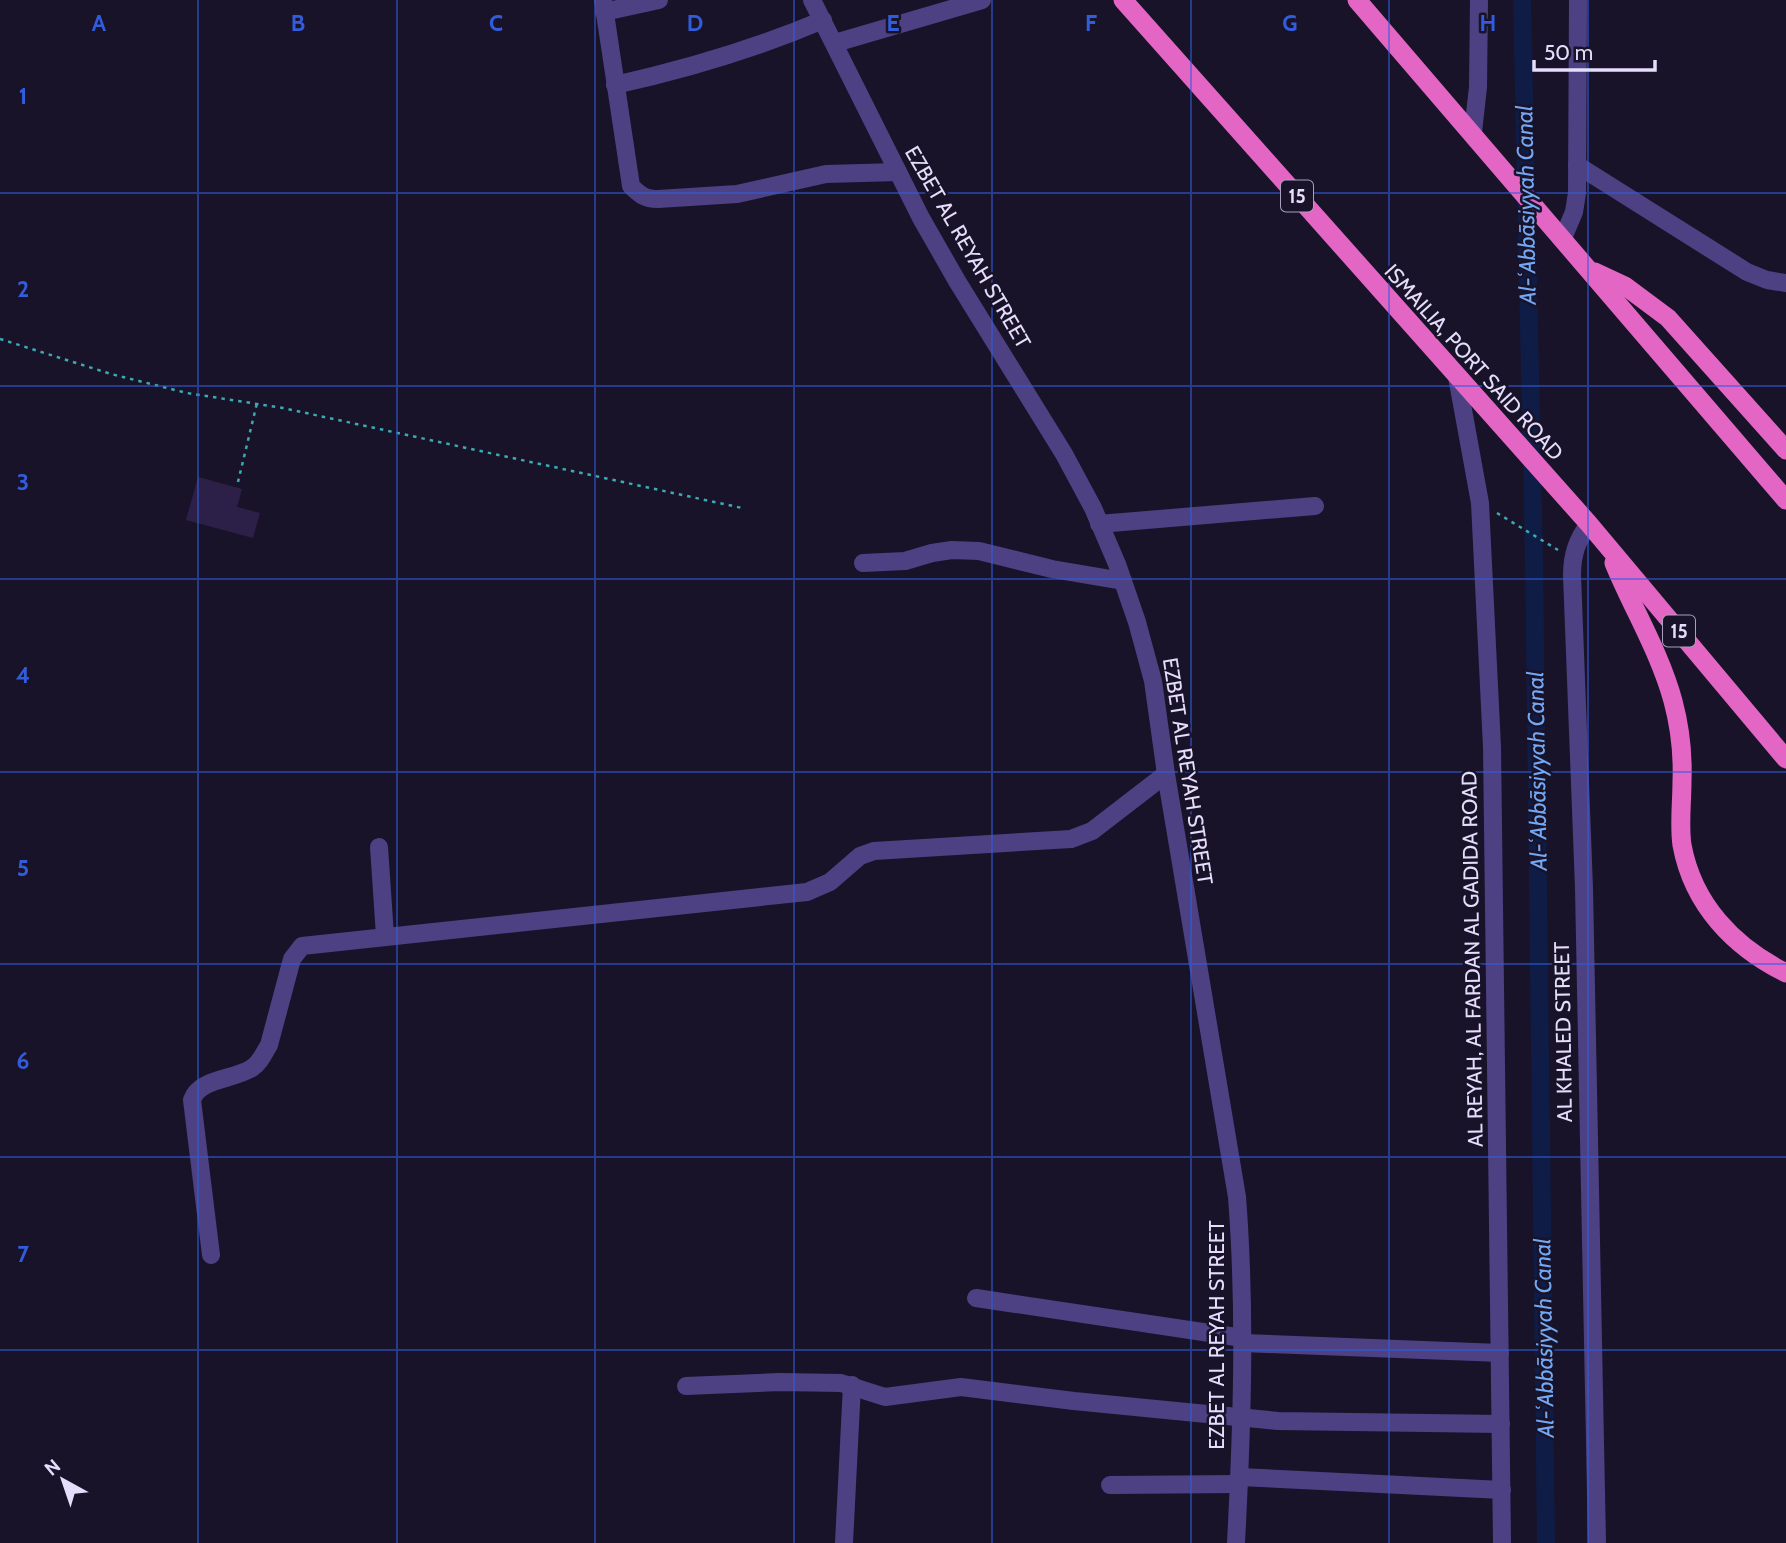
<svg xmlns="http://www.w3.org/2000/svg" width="1786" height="1543" font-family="Cabin,sans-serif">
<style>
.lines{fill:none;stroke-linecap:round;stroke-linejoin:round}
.canal{stroke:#0f1c45;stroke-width:18}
.building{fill:#2d2048}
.path{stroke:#3aabb3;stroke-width:2.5;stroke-dasharray:3.5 5;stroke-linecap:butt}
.minor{stroke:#4d4184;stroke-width:18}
.trunk{stroke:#e366c4;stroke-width:19}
.grid{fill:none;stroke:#315cdc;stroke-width:2;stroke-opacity:0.55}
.labels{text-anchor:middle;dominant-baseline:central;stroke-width:5;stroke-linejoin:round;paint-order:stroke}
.shield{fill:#191329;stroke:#a8a0bd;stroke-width:2}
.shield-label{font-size:19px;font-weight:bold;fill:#e5ddfc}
.street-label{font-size:21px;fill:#e5ddfc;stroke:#191329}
.water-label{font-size:23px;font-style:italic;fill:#73a8f5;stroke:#191329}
.grid-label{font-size:23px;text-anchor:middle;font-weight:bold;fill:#315cdc;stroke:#191329;stroke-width:5;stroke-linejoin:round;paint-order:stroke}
</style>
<rect width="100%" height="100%" fill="#191329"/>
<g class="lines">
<polyline class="canal" points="1522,0 1534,560 1546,1543"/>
</g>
<polygon class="building" points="198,477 242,489 237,507 260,513 253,538 186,520"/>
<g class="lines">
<g class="path">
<polyline points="0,339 111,374 187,393 283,408 742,508"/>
<polyline points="238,482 257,403"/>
<polyline points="1497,513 1558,550"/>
</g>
<g class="minor">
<path d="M603,0L631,186C640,195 645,199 658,199L737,194L826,174L898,172"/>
<path d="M812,0L921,218L957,281L1064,454L1093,508L1117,564L1137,622L1153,681L1166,774L1237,1197C1246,1313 1242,1428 1236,1543"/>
<polyline points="604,12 659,0"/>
<polyline points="835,43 982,0"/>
<path d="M615,85C687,69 755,49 823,20"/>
<polyline points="1473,132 1478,87 1479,0"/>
<polyline points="1577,165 1747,272 1767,280 1786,283"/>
<polyline points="1563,238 1574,212 1577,193 1578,0"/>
<polyline points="1457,377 1480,503 1492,747 1502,1543"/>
<polyline points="1099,524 1315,506"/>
<path d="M1589,524C1577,540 1572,555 1572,575L1584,888L1597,1543"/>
<polyline points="863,563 905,561 932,553 952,550 979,551 1052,569 1123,581"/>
<polyline points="379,847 385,936"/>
<path d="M211,1255L192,1100C199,1078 234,1080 252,1068C260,1063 264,1053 269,1045L292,959L302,946L807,892L830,882L860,856L874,851L1071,839L1092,831L1166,774"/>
<polyline points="976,1298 1243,1338"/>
<polyline points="1243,1343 1500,1353"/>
<polyline points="686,1386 779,1382 841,1383 885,1397 961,1387 1074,1401 1278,1421 1501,1424"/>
<polyline points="1240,1477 1502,1490"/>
<polyline points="1110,1485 1239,1484"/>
<polyline points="844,1543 852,1385"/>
</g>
<g class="trunk">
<polyline points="1123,0 1589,524 1786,759"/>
<polyline points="1357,0 1786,500"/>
<polyline points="1595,272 1625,286 1668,318 1786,450"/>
<path d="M1614,563C1633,609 1660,653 1673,701C1680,727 1683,754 1682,781C1682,802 1679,825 1682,845C1693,905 1734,947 1786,973"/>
</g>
</g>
<path class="grid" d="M198,0V1543M397,0V1543M595,0V1543M794,0V1543M992,0V1543M1191,0V1543M1389,0V1543M1588,0V1543M0,193H1786M0,386H1786M0,579H1786M0,772H1786M0,964H1786M0,1157H1786M0,1350H1786"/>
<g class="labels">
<g class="shield">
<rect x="1281" y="180.5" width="32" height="31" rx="5"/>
<rect x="1663" y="615.5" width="32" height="31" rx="5"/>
</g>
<g class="shield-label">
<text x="1297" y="196">15</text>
<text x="1679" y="631">15</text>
</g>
<g class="street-label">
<text transform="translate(968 247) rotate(60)">EZBET AL REYAH STREET</text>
<text transform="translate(1474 362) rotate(48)">ISMAILIA, PORT SAID ROAD</text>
<text transform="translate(1188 771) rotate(81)">EZBET AL REYAH STREET</text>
<text transform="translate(1472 959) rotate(-91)">AL REYAH, AL FARDAN AL GADIDA ROAD</text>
<text transform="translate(1563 1032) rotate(-91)">AL KHALED STREET</text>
<text transform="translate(1216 1335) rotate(-90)">EZBET AL REYAH STREET</text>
</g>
<g class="water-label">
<text transform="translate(1526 205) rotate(-91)">Al-ʿAbbāsiyyah Canal</text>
<text transform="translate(1537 771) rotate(-91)">Al-ʿAbbāsiyyah Canal</text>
<text transform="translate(1544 1338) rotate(-91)">Al-ʿAbbāsiyyah Canal</text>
</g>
</g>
<g class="grid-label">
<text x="99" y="31">A</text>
<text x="298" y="31">B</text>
<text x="496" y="31">C</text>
<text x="695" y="31">D</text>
<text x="893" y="31">E</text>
<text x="1091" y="31">F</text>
<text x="1290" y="31">G</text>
<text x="1488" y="31">H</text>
<text x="23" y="104">1</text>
<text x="23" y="297">2</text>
<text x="23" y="490">3</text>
<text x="23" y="683">4</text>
<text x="23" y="876">5</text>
<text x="23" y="1069">6</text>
<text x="23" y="1262">7</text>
</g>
<g transform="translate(63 1480) rotate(320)" stroke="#191329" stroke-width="5" paint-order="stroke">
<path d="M0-5L12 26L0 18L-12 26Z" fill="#e5ddfc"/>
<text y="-10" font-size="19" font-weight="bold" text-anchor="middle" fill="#e5ddfc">N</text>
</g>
<path d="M1534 60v10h121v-10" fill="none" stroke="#e5ddfc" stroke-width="3.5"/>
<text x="1544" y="60" font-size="21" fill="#e5ddfc" stroke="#191329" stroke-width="5" paint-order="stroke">50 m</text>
</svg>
